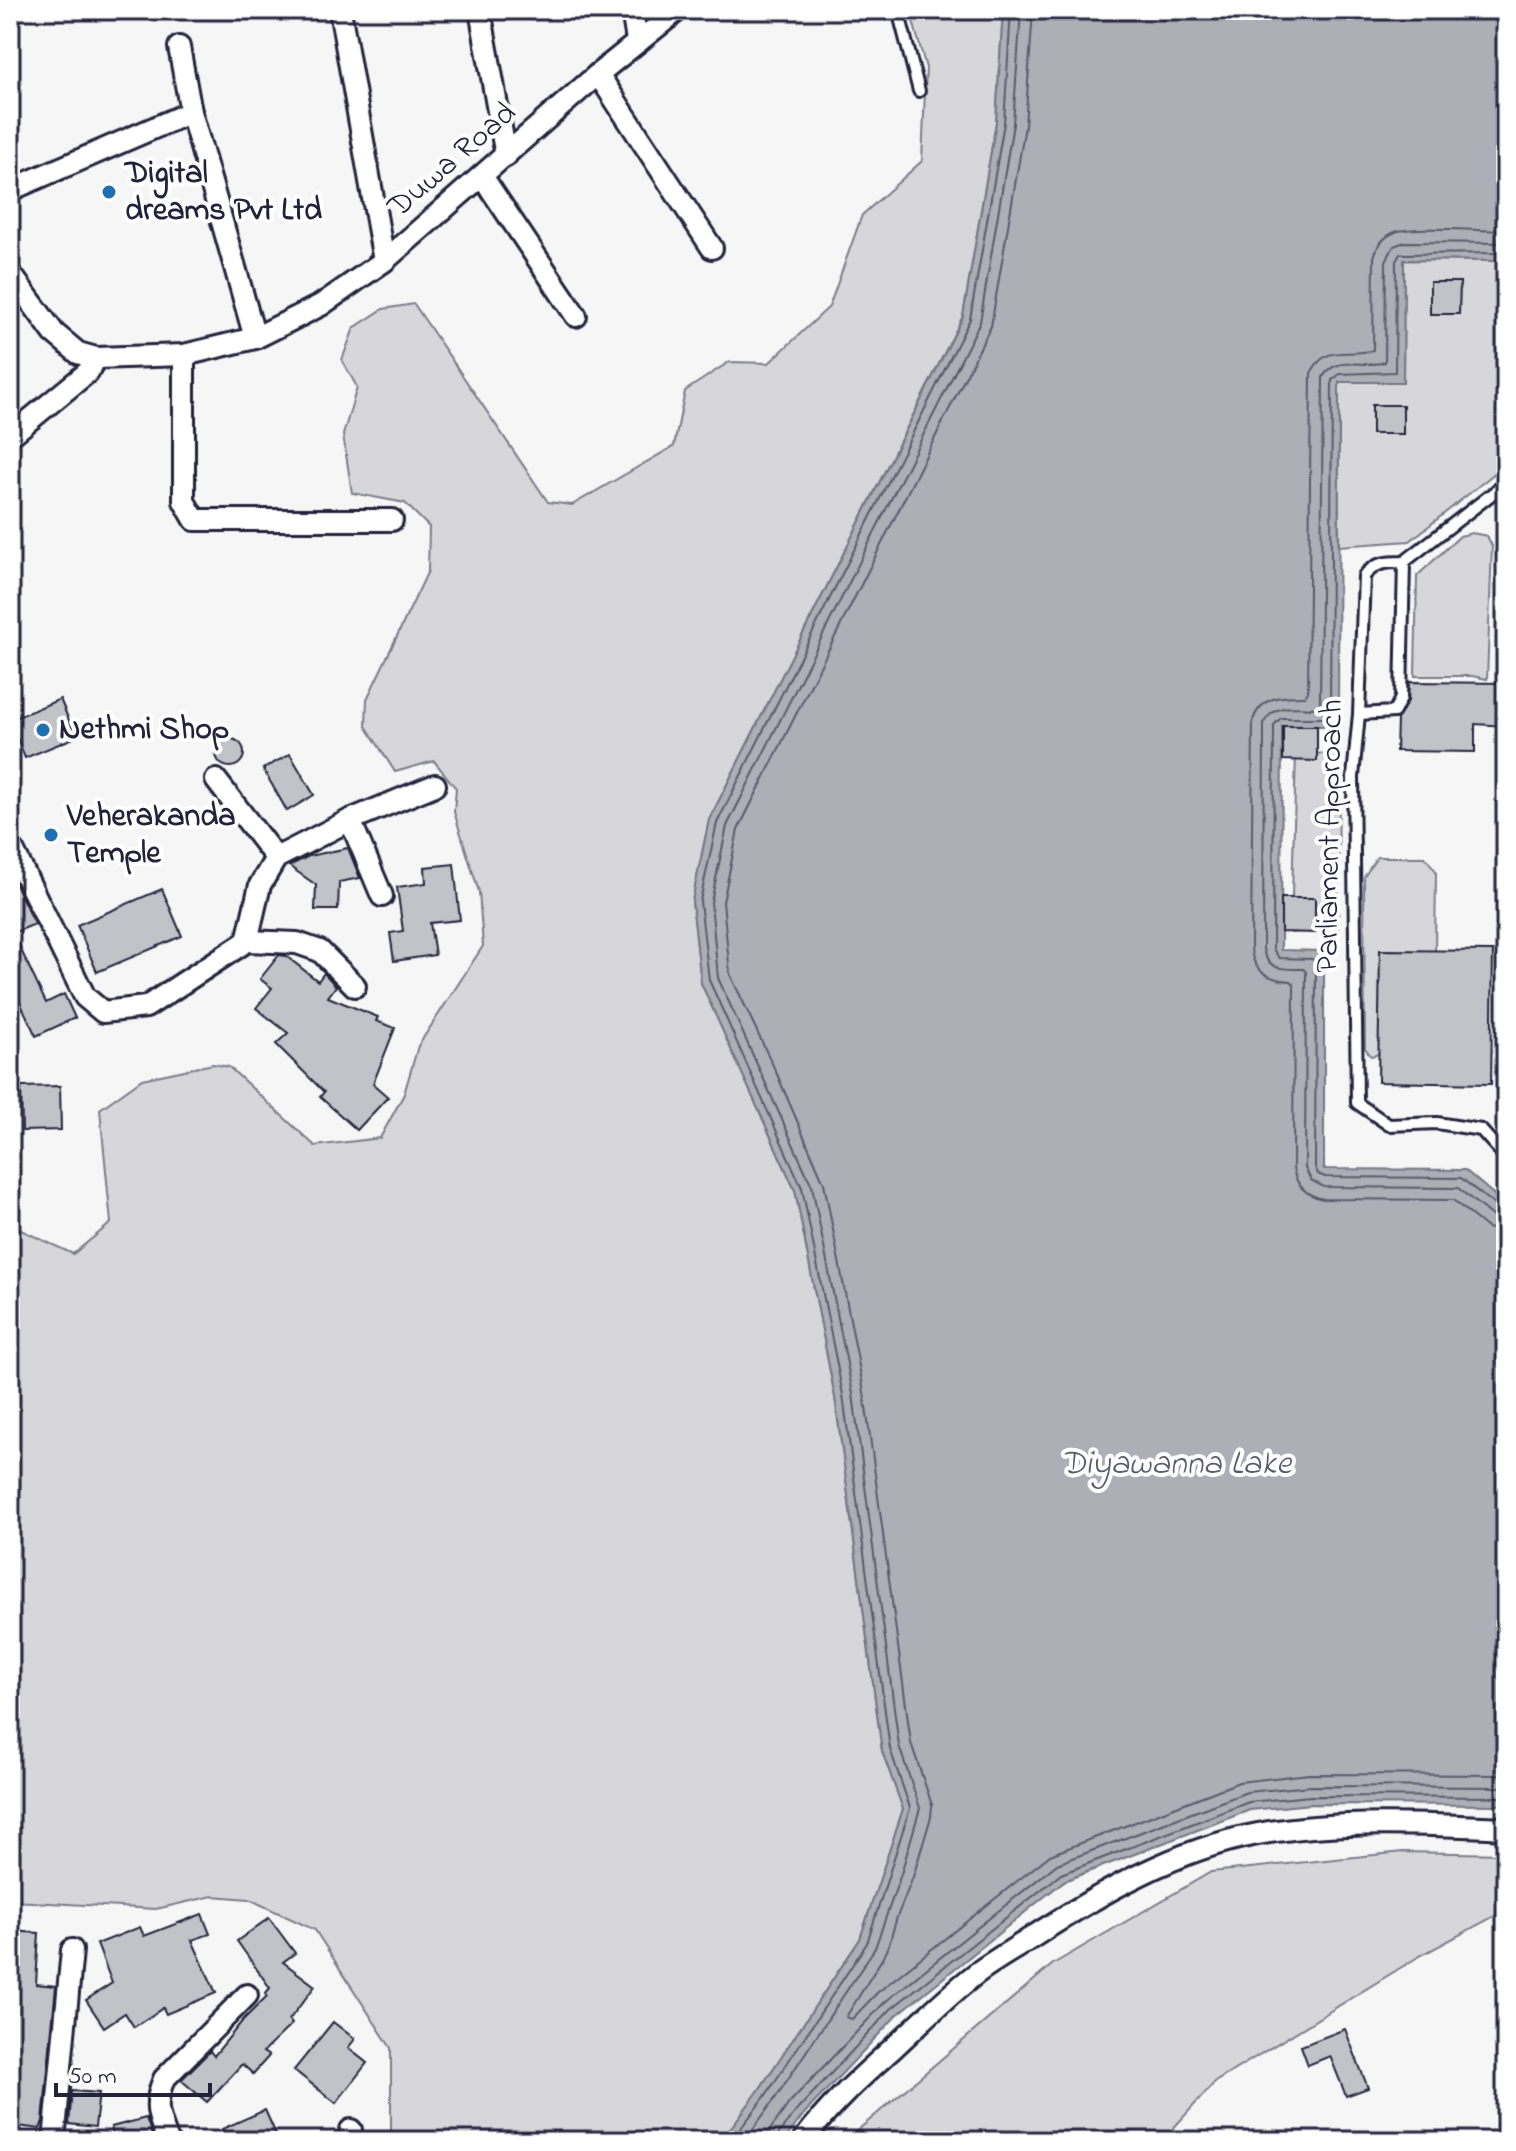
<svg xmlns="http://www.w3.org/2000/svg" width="1516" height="2151" font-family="'Indie Flower',sans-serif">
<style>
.green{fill:#d7d7db;stroke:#7c7c8b;stroke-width:2}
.water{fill:#aeaeb7;stroke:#767685;stroke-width:2}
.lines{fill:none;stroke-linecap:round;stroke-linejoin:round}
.shore{stroke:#5a5a6d;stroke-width:2}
.building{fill:#c2c2c9;stroke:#22223b;stroke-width:2}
.lane-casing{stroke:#22223b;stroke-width:16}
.street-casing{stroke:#22223b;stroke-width:26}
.lane{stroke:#fff;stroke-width:10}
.street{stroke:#fff;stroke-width:20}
.poi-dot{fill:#1f6fb2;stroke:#fff;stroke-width:3}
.labels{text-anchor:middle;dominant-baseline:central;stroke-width:8;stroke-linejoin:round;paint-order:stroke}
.street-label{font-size:32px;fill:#22223b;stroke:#fff}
.poi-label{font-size:32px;font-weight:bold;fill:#22223b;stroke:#fff;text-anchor:start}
.water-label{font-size:34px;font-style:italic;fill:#5a5a6d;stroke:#fff}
</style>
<rect width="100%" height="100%" fill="#f6f6f7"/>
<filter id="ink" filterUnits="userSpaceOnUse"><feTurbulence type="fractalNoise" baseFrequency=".0125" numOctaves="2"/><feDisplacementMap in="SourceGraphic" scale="16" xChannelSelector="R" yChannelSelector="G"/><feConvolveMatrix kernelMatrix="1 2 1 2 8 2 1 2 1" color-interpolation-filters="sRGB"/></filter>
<g filter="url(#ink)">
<g class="green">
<polygon points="910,10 1003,10 996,122 963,316 709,820 692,901 701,983 795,1190 835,1397 882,1751 903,1809 860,1939 757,2093 721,2141 391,2141 391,2048 315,1930 249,1899 213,1896 156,1909 14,1901 10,1904 10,1225 73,1254 111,1223 100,1109 142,1079 213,1064 229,1067 315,1146 380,1138 404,1094 418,1046 483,946 479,892 454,812 456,788 434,761 395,772 366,726 367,699 428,571 429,527 405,503 352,493 343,435 357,387 342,360 354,328 383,309 414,304 548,502 572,505 674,446 685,391 729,362 769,363 829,307 862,215 922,161 926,68"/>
<polygon points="1404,260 1506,261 1506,464 1410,541 1339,546 1339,382 1403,382"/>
<polygon points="1472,533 1487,536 1492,546 1487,679 1472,676 1415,676 1417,576 1460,536"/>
<polygon points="1296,753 1339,754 1338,929 1291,933"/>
<polygon points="1377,857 1425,857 1436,871 1435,951 1379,1054 1371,1056 1365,1048 1364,877"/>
<polygon points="1403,1852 1506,1854 1506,1910 1418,1957 1215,2082 1170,2132 1158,2141 845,2141 1053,1964 1211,1872"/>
</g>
<polygon class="water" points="1003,10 1506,10 1506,261 1404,260 1403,382 1339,382 1338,726 1282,726 1281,950 1324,951 1324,1169 1465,1170 1506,1205 1506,1805 1311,1804 1250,1810 1064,1881 897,2015 804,2114 784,2141 721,2141 757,2093 860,1939 903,1809 882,1751 835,1397 795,1190 701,983 692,901 709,820 963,317 996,122"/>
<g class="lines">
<g class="shore">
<polyline points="1033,10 1025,126 991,326 738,830 723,902 730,974 776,1072 824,1183 864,1392 911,1743 932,1805 931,1817 913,1877 897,1917 887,1951 846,2017 852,2019 878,1992 1050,1855 1239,1782 1309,1774 1506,1775"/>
<path d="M1506,231C1484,231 1409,225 1393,233C1382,238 1377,246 1374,257L1373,350C1348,358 1327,342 1311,373L1308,692L1305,696C1282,696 1262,695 1253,720L1251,949C1253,972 1269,980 1291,981L1294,984L1293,1168C1296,1186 1306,1196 1324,1199L1453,1200L1487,1228L1506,1232"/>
<path d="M1506,243L1405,242L1394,246L1386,261L1385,362C1365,369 1336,354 1323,377L1320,704L1316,708C1297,708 1274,702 1264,723L1263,949C1267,971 1284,969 1303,969L1306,972L1305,1168L1311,1180L1324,1187L1458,1188L1493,1217L1506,1220"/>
<polyline points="1506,253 1400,254 1396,261 1395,372 1340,374 1332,380 1330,714 1326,718 1281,718 1274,725 1273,949 1279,958 1312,959 1316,962 1315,1167 1318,1174 1325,1177 1461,1178 1498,1208 1506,1210"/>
<polyline points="731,2141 764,2098 867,1943 910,1808 890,1749 843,1395 802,1188 709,980 700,901 717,823 970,319 1004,123 1011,10"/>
<polyline points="744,2141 772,2103 875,1948 901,1874 920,1808 899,1746 853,1394 812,1186 718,978 711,902 727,826 980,322 1013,124 1021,10"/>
<polyline points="768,2141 770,2130 790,2102 885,2002 1057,1864 1247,1792 1311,1786 1506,1787"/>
<polyline points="778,2141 779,2133 798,2109 891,2009 1061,1874 1249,1802 1311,1796 1506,1797"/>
</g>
</g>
<g class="building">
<polygon points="1430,282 1460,282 1459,314 1430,314"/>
<rect x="1372" y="405" width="31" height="29"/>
<polygon points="1409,682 1506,683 1506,726 1475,724 1475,752 1396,751 1397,719 1408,701"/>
<polygon points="60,699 76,737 25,758 10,720"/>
<polygon points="1283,726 1317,726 1317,761 1283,760"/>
<circle cx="230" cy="753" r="14"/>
<polygon points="290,754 314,795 287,811 263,769"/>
<polygon points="348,848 360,878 339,882 338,910 315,910 316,885 289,866 309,856"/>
<polygon points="454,864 460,920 430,923 435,955 394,961 390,933 403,931 397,887 426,883 425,867"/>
<polygon points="10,874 35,924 13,933 46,1003 64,994 75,1018 36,1036 10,981"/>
<polygon points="162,889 182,936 97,972 77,925"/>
<polygon points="1281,898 1315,898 1315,933 1281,932"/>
<polygon points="1380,950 1493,951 1491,1084 1378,1082"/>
<polygon points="279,955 286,956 318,981 324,973 336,986 328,997 378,1017 376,1021 395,1028 373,1084 388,1097 357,1130 320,1097 324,1092 276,1044 288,1033 256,1008 272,988 260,979"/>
<polygon points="60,1086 61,1130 22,1131 21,1087"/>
<polygon points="202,1914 210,1934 192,1940 216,1993 166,2014 163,2008 134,2027 125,2013 104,2027 86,2000 112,1983 97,1944 140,1927 144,1936"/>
<polygon points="269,1918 295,1953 283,1962 315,1986 289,2020 292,2024 263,2052 269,2056 253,2074 242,2064 207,2102 181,2080 210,2051 214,2056 244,2019 267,1996 265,1994 270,1988 237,1941"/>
<polygon points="10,1931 39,1933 36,1984 56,1986 43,2121 40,2129 10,2125 10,2030 16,1972 10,1972"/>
<polygon points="333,2022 355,2039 348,2048 367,2063 336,2103 294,2070"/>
<polygon points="1345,2029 1368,2088 1346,2096 1330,2056 1308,2065 1301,2046"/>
<polygon points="72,2091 99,2093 95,2127 69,2124"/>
<polygon points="265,2110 279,2141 228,2141 222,2129"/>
<polygon points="146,2118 154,2141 115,2141 111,2127"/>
</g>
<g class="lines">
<defs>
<g id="lane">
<polyline points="898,10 919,91"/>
<path d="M1506,483L1404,562C1386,562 1376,562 1364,576L1359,714L1353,777L1357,1103L1389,1125L1437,1123L1481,1130L1506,1158"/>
<polyline points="1359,714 1394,712 1401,698 1404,562"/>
</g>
<g id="street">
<polyline points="340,10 384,261"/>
<polyline points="480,10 506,156"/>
<polyline points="632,10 637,41"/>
<polyline points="179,47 191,112 255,338"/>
<polyline points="598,74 712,248"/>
<polyline points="482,176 576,316"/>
<polyline points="10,190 191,112"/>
<polyline points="10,273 54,333 78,353 96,358 184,355 255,338 321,305 384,261 598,74 678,10"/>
<polyline points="184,355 184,501 195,520 392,520"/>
<polyline points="10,436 88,372 96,358"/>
<polyline points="216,780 276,858"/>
<polyline points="350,820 382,896"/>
<polyline points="10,844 85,997 103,1012 146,1007 247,941 297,943 320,951 355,986"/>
<polyline points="247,941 260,885 276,858 350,820 435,785"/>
<polyline points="54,2141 72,1950"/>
<path d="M168,2141C158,2117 153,2104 164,2079L247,1995"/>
<polyline points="349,2141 351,2130"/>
<path d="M803,2141C828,2107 859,2079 891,2050C919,2024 947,1996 977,1973C993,1961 1011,1951 1028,1940C1097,1895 1175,1849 1258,1834C1336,1820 1427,1824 1506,1828"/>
</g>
</defs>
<use href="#lane" class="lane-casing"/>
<use href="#street" class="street-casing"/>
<use href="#lane" class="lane"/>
<use href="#street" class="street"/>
</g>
</g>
<g class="poi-dot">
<circle cx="109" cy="192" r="8"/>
<circle cx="43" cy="730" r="8"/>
<circle cx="51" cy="835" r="8"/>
</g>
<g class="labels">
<g class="street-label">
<text transform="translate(453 161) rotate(-41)">Duwa Road</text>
<text transform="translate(1331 836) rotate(-89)">Parliament Approach</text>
</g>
<g class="poi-label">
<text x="125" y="174">Digital<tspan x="125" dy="37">dreams Pvt Ltd</tspan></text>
<text x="59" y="730">Nethmi Shop</text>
<text x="67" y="817">Veherakanda<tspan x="67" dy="37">Temple</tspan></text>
</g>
<g class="water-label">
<text x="1176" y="1465">Diyawanna Lake</text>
</g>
</g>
<rect width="1516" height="2151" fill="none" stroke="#fff" stroke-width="40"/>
<rect x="20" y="20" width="1476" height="2111" fill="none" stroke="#22223b" stroke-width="3" filter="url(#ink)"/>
<path d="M56 2083v12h154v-12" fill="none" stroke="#22223b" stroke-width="4"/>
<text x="68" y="2083" font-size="24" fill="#22223b" stroke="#ffffff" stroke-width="6" paint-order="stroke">50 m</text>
</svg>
